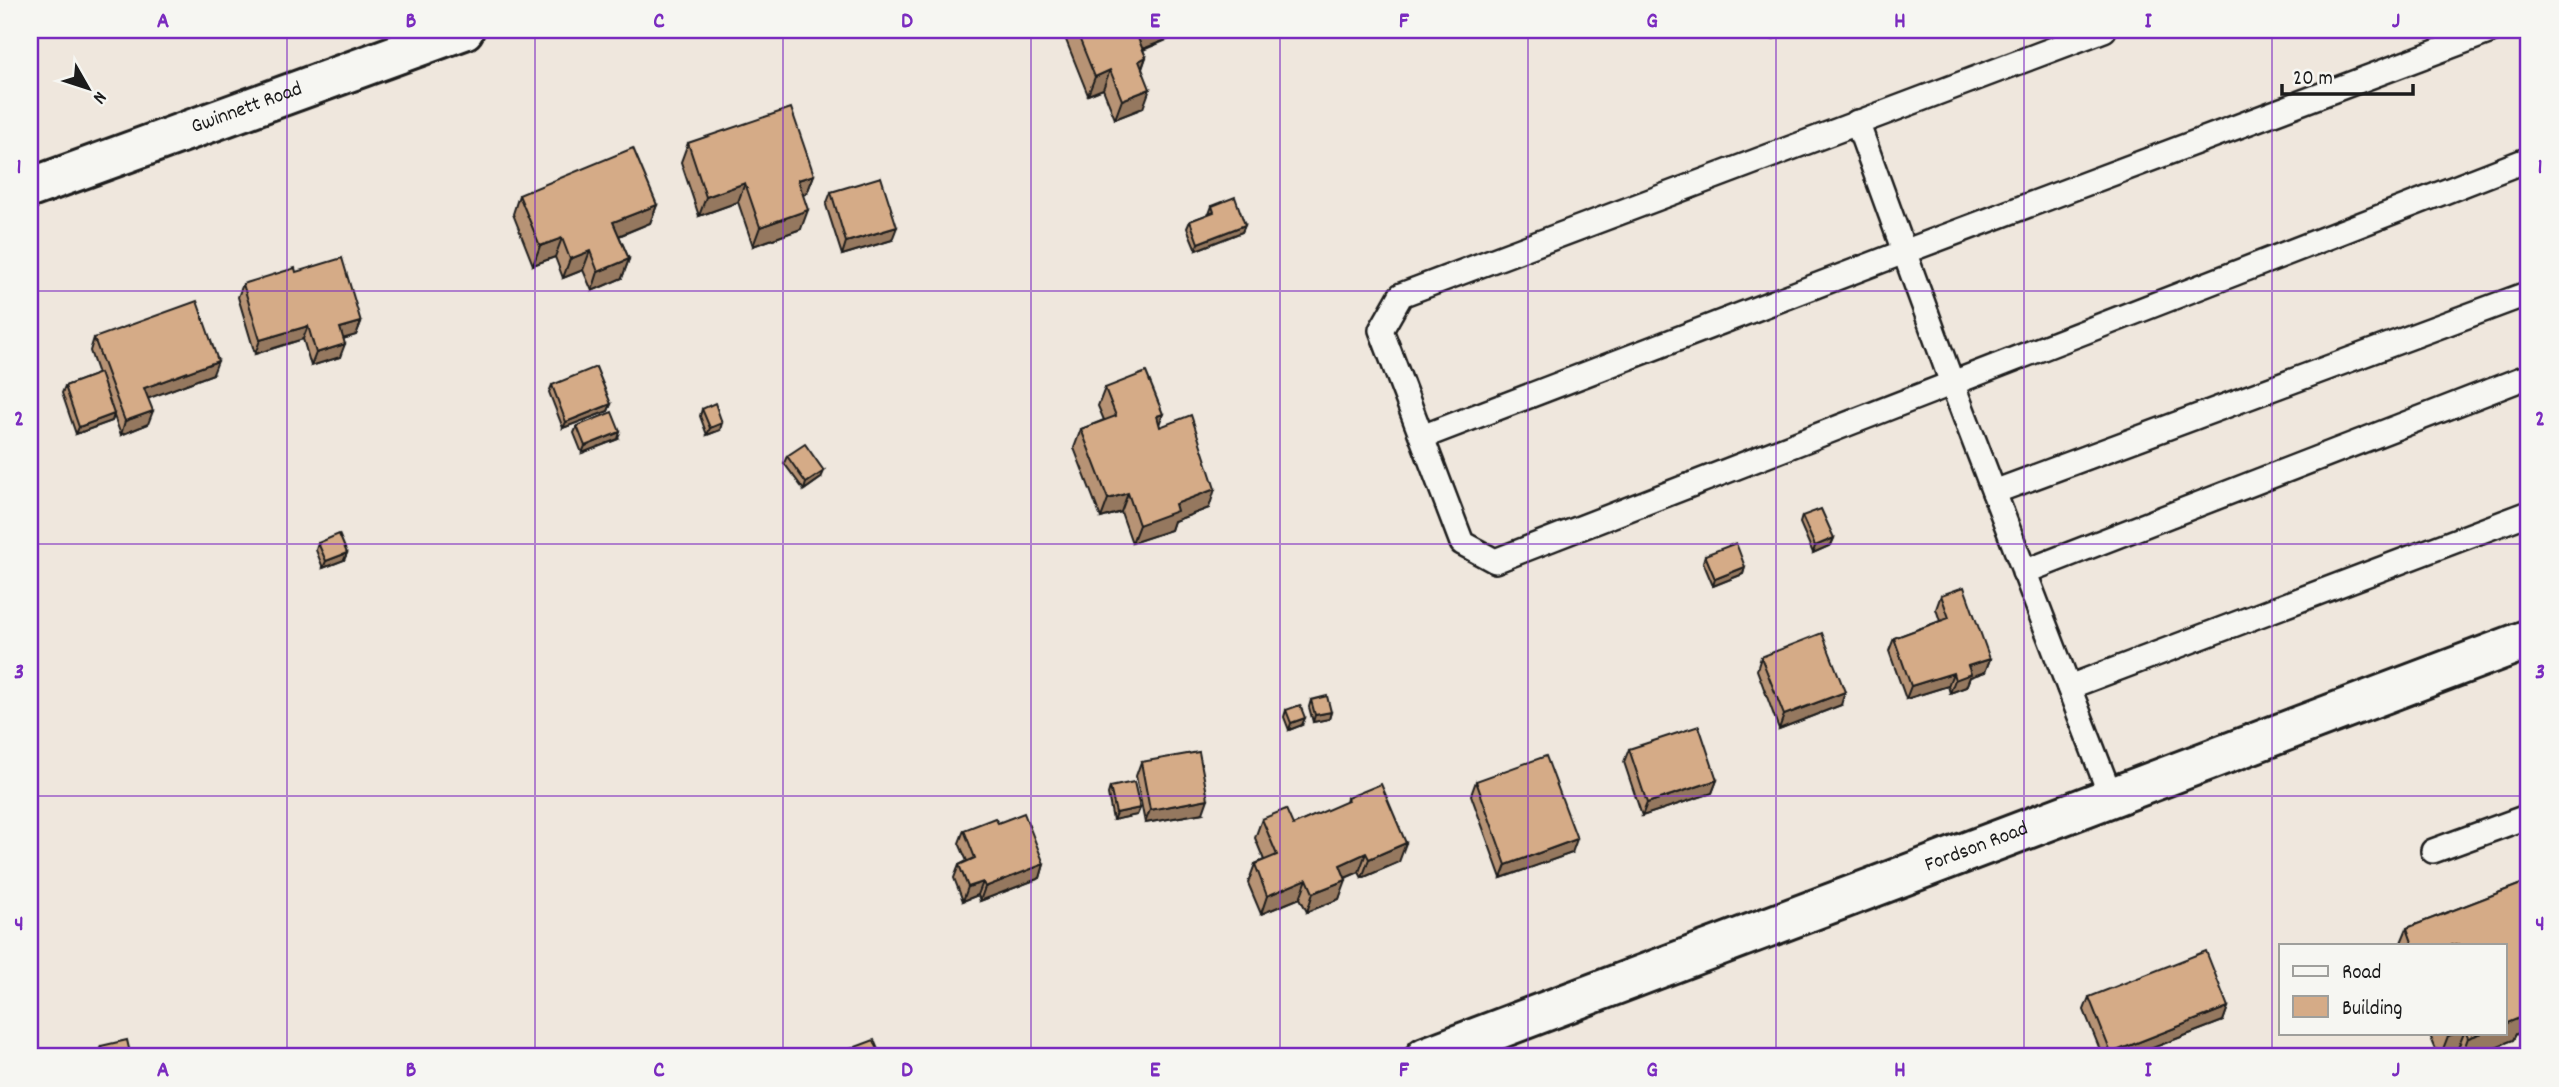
<svg xmlns="http://www.w3.org/2000/svg" width="2559" height="1087" font-family="Dekko,sans-serif">
<style>
.lines{fill:none;stroke-linecap:round;stroke-linejoin:round}
.service-casing{stroke:#1c1c1c;stroke-width:28}
.minor-casing{stroke:#1c1c1c;stroke-width:44}
.service{stroke:#f6f6f2;stroke-width:23}
.minor{stroke:#f6f6f2;stroke-width:38}
.wall{fill:#b79374;stroke:#1c1c1c;stroke-width:2}
.shaded-wall{fill:#95785e;stroke:#1c1c1c;stroke-width:2}
.building{fill:#d5ab87;stroke:#1c1c1c;stroke-width:2}
.grid{fill:none;stroke:#7b2cbf;stroke-width:2;stroke-opacity:0.55}
.labels{text-anchor:middle;dominant-baseline:central;stroke-width:7;stroke-linejoin:round;paint-order:stroke}
.street-label{font-size:21px;fill:#1c1c1c;stroke:#f6f6f2}
.neatline{fill:none;stroke:#7b2cbf;stroke-width:2.5}
.grid-label{font-size:23px;text-anchor:middle;font-weight:bold;fill:#7b2cbf}
</style>
<rect width="100%" height="100%" fill="#efe7dd"/>
<filter id="ink" filterUnits="userSpaceOnUse"><feTurbulence type="fractalNoise" baseFrequency=".0143" numOctaves="2"/><feDisplacementMap in="SourceGraphic" scale="14" xChannelSelector="R" yChannelSelector="G"/><feConvolveMatrix kernelMatrix="1 2 1 2 8 2 1 2 1" color-interpolation-filters="sRGB"/></filter>
<g filter="url(#ink)">
<g class="lines">
<defs>
<g id="service">
<polyline points="2104,30 1401,295 1381,330 1462,543 1495,561 2529,159"/>
<polyline points="1857,122 1952,383 2111,797"/>
<polyline points="1422,437 1904,252 2494,30"/>
<polyline points="1994,492 2529,293"/>
<polyline points="2024,572 2529,376"/>
<polyline points="2069,687 2529,513"/>
<polyline points="2433,851 2529,816"/>
</g>
<g id="minor">
<path id="s1" d="M30,188L464,30"/>
<path id="s2" d="M1425,1057L2529,639"/>
</g>
</defs>
<use href="#service" class="service-casing"/>
<use href="#minor" class="minor-casing"/>
<use href="#service" class="service"/>
<use href="#minor" class="minor"/>
</g>
<g class="wall">
<polygon points="1062,30 1183,30 1181,34 1143,50 1146,57 1142,69 1143,108 1115,119 1103,89 1088,95"/>
<polygon points="1725,30 1747,30 1728,37"/>
<polygon points="1768,30 1794,30 1773,39"/>
<polygon points="688,143 814,175 807,193 803,195 801,229 753,246 738,202 699,216 681,162"/>
<polygon points="831,192 892,240 842,255 826,205"/>
<polygon points="519,195 657,205 650,223 619,236 629,259 622,278 592,291 583,270 563,278 555,257 533,265 513,214"/>
<polygon points="1212,206 1245,225 1242,232 1196,250 1187,228 1190,221 1209,214"/>
<polygon points="296,272 361,322 356,335 343,339 340,357 311,366 303,339 255,354 238,297 243,284"/>
<polygon points="94,338 213,374 148,398 148,424 121,435 114,416 112,421 76,434 62,393 65,386 98,374 90,351"/>
<polygon points="552,385 611,404 608,411 563,428 549,392"/>
<polygon points="1105,388 1159,425 1209,508 1174,521 1171,530 1132,543 1121,512 1101,518 1074,448 1081,429 1104,420 1098,406"/>
<polygon points="702,409 720,430 707,435 700,416"/>
<polygon points="577,426 618,439 582,453 574,433"/>
<polygon points="787,456 821,478 804,490 784,463"/>
<polygon points="1802,516 1834,538 1831,545 1813,553 1800,523"/>
<polygon points="318,543 347,553 344,560 323,568 316,550"/>
<polygon points="1705,555 1745,567 1743,574 1713,586 1703,562"/>
<polygon points="1941,595 1990,659 1985,672 1970,677 1966,687 1950,693 1948,686 1906,699 1889,651 1894,638 1940,621 1936,609"/>
<polygon points="1761,657 1841,705 1779,729 1757,670"/>
<polygon points="1311,700 1331,712 1329,719 1313,722 1309,707"/>
<polygon points="1286,710 1302,725 1289,730 1284,717"/>
<polygon points="1629,749 1717,780 1712,793 1642,816 1624,762"/>
<polygon points="1141,762 1203,813 1145,823 1136,776"/>
<polygon points="1476,781 1572,853 1501,878 1471,795"/>
<polygon points="1110,787 1140,808 1137,815 1113,820 1108,794"/>
<polygon points="1347,798 1399,862 1362,878 1359,872 1345,878 1339,899 1307,912 1300,898 1261,914 1248,883 1255,864 1264,860 1255,838 1262,819 1293,825 1346,803"/>
<polygon points="998,823 1044,864 1040,878 980,901 978,895 963,901 954,878 959,865 967,861 959,843 964,830"/>
<polygon points="2529,881 2529,1029 2516,1034 2513,1040 2470,1057 2458,1057 2456,1053 2445,1057 2439,1057 2429,1033 2505,1033 2505,945 2400,945 2407,928"/>
<polygon points="2089,997 2228,1007 2223,1021 2129,1057 2103,1057 2084,1010"/>
<polygon points="101,1046 131,1057 100,1057 98,1053"/>
</g>
<g class="shaded-wall">
<polygon points="1152,30 1183,30 1181,34 1130,54 1137,36"/>
<polygon points="1730,30 1747,30 1728,37"/>
<polygon points="1781,30 1794,30 1773,39 1775,33"/>
<polygon points="1146,57 1139,76 1139,61"/>
<polygon points="1110,70 1103,89 1088,95 1095,77"/>
<polygon points="1150,89 1143,108 1115,119 1122,100"/>
<polygon points="814,175 807,193 791,199 798,180"/>
<polygon points="745,183 738,202 699,216 706,197"/>
<polygon points="657,205 650,223 606,241 613,222"/>
<polygon points="808,210 801,229 753,246 760,227"/>
<polygon points="1245,225 1242,232 1196,250 1198,243"/>
<polygon points="897,227 892,240 842,255 846,242"/>
<polygon points="562,238 555,257 533,265 540,246"/>
<polygon points="590,251 583,270 563,278 570,259"/>
<polygon points="629,259 622,278 592,291 598,272"/>
<polygon points="361,322 356,335 335,341 340,328"/>
<polygon points="308,326 303,339 255,354 260,340"/>
<polygon points="345,344 340,357 311,366 316,353"/>
<polygon points="218,361 213,374 139,402 144,388"/>
<polygon points="611,404 608,411 563,428 566,422"/>
<polygon points="153,411 148,424 121,435 125,421"/>
<polygon points="114,414 112,421 76,434 79,427"/>
<polygon points="1163,414 1156,433 1157,416"/>
<polygon points="722,423 720,430 707,435 710,428"/>
<polygon points="620,432 618,439 582,453 585,446"/>
<polygon points="824,471 821,478 804,490 806,483"/>
<polygon points="1215,489 1209,508 1174,521 1171,530 1132,543 1139,525 1175,504"/>
<polygon points="1128,493 1121,512 1101,518 1108,499"/>
<polygon points="1834,538 1831,545 1813,553 1815,546"/>
<polygon points="347,553 344,560 323,568 326,561"/>
<polygon points="1745,567 1743,574 1713,586 1715,579"/>
<polygon points="1990,659 1985,672 1970,677 1966,687 1950,693 1955,680 1968,666"/>
<polygon points="1953,673 1948,686 1906,699 1911,686"/>
<polygon points="1845,692 1841,705 1779,729 1784,715"/>
<polygon points="1331,712 1329,719 1313,722 1315,715"/>
<polygon points="1305,718 1302,725 1289,730 1291,723"/>
<polygon points="1717,780 1712,793 1642,816 1647,803"/>
<polygon points="1208,799 1203,813 1145,823 1150,810"/>
<polygon points="1140,808 1137,815 1113,820 1116,813"/>
<polygon points="1577,839 1572,853 1501,878 1506,865"/>
<polygon points="1406,843 1399,862 1362,878 1369,859"/>
<polygon points="1366,853 1359,872 1333,883 1340,865"/>
<polygon points="1044,864 1040,878 980,901 985,887"/>
<polygon points="1307,879 1300,898 1261,914 1267,896"/>
<polygon points="1346,880 1339,899 1307,912 1313,893"/>
<polygon points="983,882 978,895 963,901 968,887"/>
<polygon points="2228,1007 2223,1021 2129,1057 2110,1057 2111,1053"/>
<polygon points="2529,1009 2529,1029 2516,1034 2513,1040 2470,1057 2461,1057 2468,1038 2482,1033 2505,1033 2505,1024 2520,1013"/>
<polygon points="2456,1033 2464,1033 2456,1053 2445,1057 2440,1057 2448,1036"/>
</g>
<g class="building">
<polygon points="1076,30 1152,30 1137,36 1146,57 1139,61 1150,89 1122,100 1110,70 1095,77"/>
<polygon points="791,108 814,175 798,180 808,210 760,227 745,183 706,197 688,143"/>
<polygon points="633,148 657,205 613,222 629,259 598,272 590,251 570,259 562,238 540,246 519,195"/>
<polygon points="881,177 897,227 846,242 831,192"/>
<polygon points="1235,197 1245,225 1198,243 1190,221 1214,212 1212,206"/>
<polygon points="342,258 361,322 340,328 345,344 316,353 308,326 260,340 243,284 295,268 296,272"/>
<polygon points="197,301 218,361 144,388 153,411 125,421 94,338"/>
<polygon points="596,367 611,404 566,422 552,385"/>
<polygon points="1146,372 1163,414 1157,416 1160,427 1191,415 1215,489 1175,504 1177,511 1139,525 1128,493 1108,499 1081,429 1116,416 1105,388"/>
<polygon points="100,373 114,414 79,427 65,386"/>
<polygon points="715,403 722,423 710,428 702,409"/>
<polygon points="612,412 620,432 585,446 577,426"/>
<polygon points="805,444 824,471 806,483 787,456"/>
<polygon points="1821,509 1834,538 1815,546 1802,516"/>
<polygon points="339,534 347,553 326,561 318,543"/>
<polygon points="1736,543 1745,567 1715,579 1705,555"/>
<polygon points="1964,587 1990,659 1968,666 1971,674 1955,680 1953,673 1911,686 1894,638 1949,618 1941,595"/>
<polygon points="1822,633 1845,692 1784,715 1761,657"/>
<polygon points="1327,696 1331,712 1315,715 1311,700"/>
<polygon points="1300,705 1305,718 1291,723 1286,710"/>
<polygon points="1699,726 1717,780 1647,803 1629,749"/>
<polygon points="1199,752 1208,799 1150,810 1141,762"/>
<polygon points="1546,756 1577,839 1506,865 1476,781"/>
<polygon points="1134,782 1140,808 1116,813 1110,787"/>
<polygon points="1381,784 1406,843 1369,859 1366,853 1340,865 1346,880 1313,893 1307,879 1267,896 1255,864 1277,855 1262,819 1286,809 1293,825 1348,801 1347,798"/>
<polygon points="1024,813 1044,864 985,887 983,882 968,887 959,865 975,858 964,830 995,818 998,823"/>
<polygon points="2529,881 2529,1009 2520,1013 2522,1017 2505,1024 2505,945 2413,945 2407,928"/>
<polygon points="2206,951 2228,1007 2111,1053 2089,997"/>
<polygon points="2447,1033 2456,1033 2448,1036"/>
<polygon points="2466,1033 2482,1033 2468,1038"/>
<polygon points="127,1040 131,1057 104,1057 101,1046"/>
<polygon points="874,1040 881,1057 829,1057"/>
</g>
</g>
<path class="grid" d="M287,30V1057M535,30V1057M783,30V1057M1031,30V1057M1280,30V1057M1528,30V1057M1776,30V1057M2024,30V1057M2272,30V1057M30,291H2529M30,544H2529M30,796H2529"/>
<g class="labels">
<g class="street-label">
<text stroke="none"><textPath href="#s1" startOffset="231">Gwinnett Road</textPath></text>
<text stroke="none"><textPath href="#s2" startOffset="590">Fordson Road</textPath></text>
</g>
</g>
<rect width="2559" height="1087" fill="none" stroke="#f6f6f2" stroke-width="77"/>
<rect x="2279" y="944" width="228" height="91" fill="#f6f6f2" stroke="#9f9f9c" stroke-width="2"/>
<rect x="2293" y="966" width="35" height="10" fill="#f6f6f2" stroke="#9f9f9c" stroke-width="2"/>
<text x="2342" y="978" font-size="21" fill="#1c1c1c">Road</text>
<rect x="2293" y="996" width="35" height="21" fill="#d5ab87" stroke="#9f9f9c" stroke-width="2"/>
<text x="2342" y="1014" font-size="21" fill="#1c1c1c">Building</text>
<g transform="translate(88 88) rotate(129)" stroke="#f6f6f2" stroke-width="5" paint-order="stroke">
<path d="M0-5L12 26L0 18L-12 26Z" fill="#1c1c1c"/>
<text y="-10" font-size="19" font-weight="bold" text-anchor="middle" fill="#1c1c1c">N</text>
</g>
<path d="M2282 84v10h131v-10" fill="none" stroke="#1c1c1c" stroke-width="3.5"/>
<text x="2293" y="84" font-size="21" fill="#1c1c1c" stroke="#f6f6f2" stroke-width="5" paint-order="stroke">20 m</text>
<rect x="38" y="38" width="2482" height="1010" class="neatline"/>
<g class="grid-label">
<text x="163" y="27">A</text>
<text x="411" y="27">B</text>
<text x="659" y="27">C</text>
<text x="907" y="27">D</text>
<text x="1155" y="27">E</text>
<text x="1404" y="27">F</text>
<text x="1652" y="27">G</text>
<text x="1900" y="27">H</text>
<text x="2148" y="27">I</text>
<text x="2396" y="27">J</text>
<text x="19" y="173">1</text>
<text x="2540" y="173">1</text>
<text x="19" y="425">2</text>
<text x="2540" y="425">2</text>
<text x="19" y="678">3</text>
<text x="2540" y="678">3</text>
<text x="19" y="930">4</text>
<text x="2540" y="930">4</text>
<text x="163" y="1076">A</text>
<text x="411" y="1076">B</text>
<text x="659" y="1076">C</text>
<text x="907" y="1076">D</text>
<text x="1155" y="1076">E</text>
<text x="1404" y="1076">F</text>
<text x="1652" y="1076">G</text>
<text x="1900" y="1076">H</text>
<text x="2148" y="1076">I</text>
<text x="2396" y="1076">J</text>
</g>
</svg>
